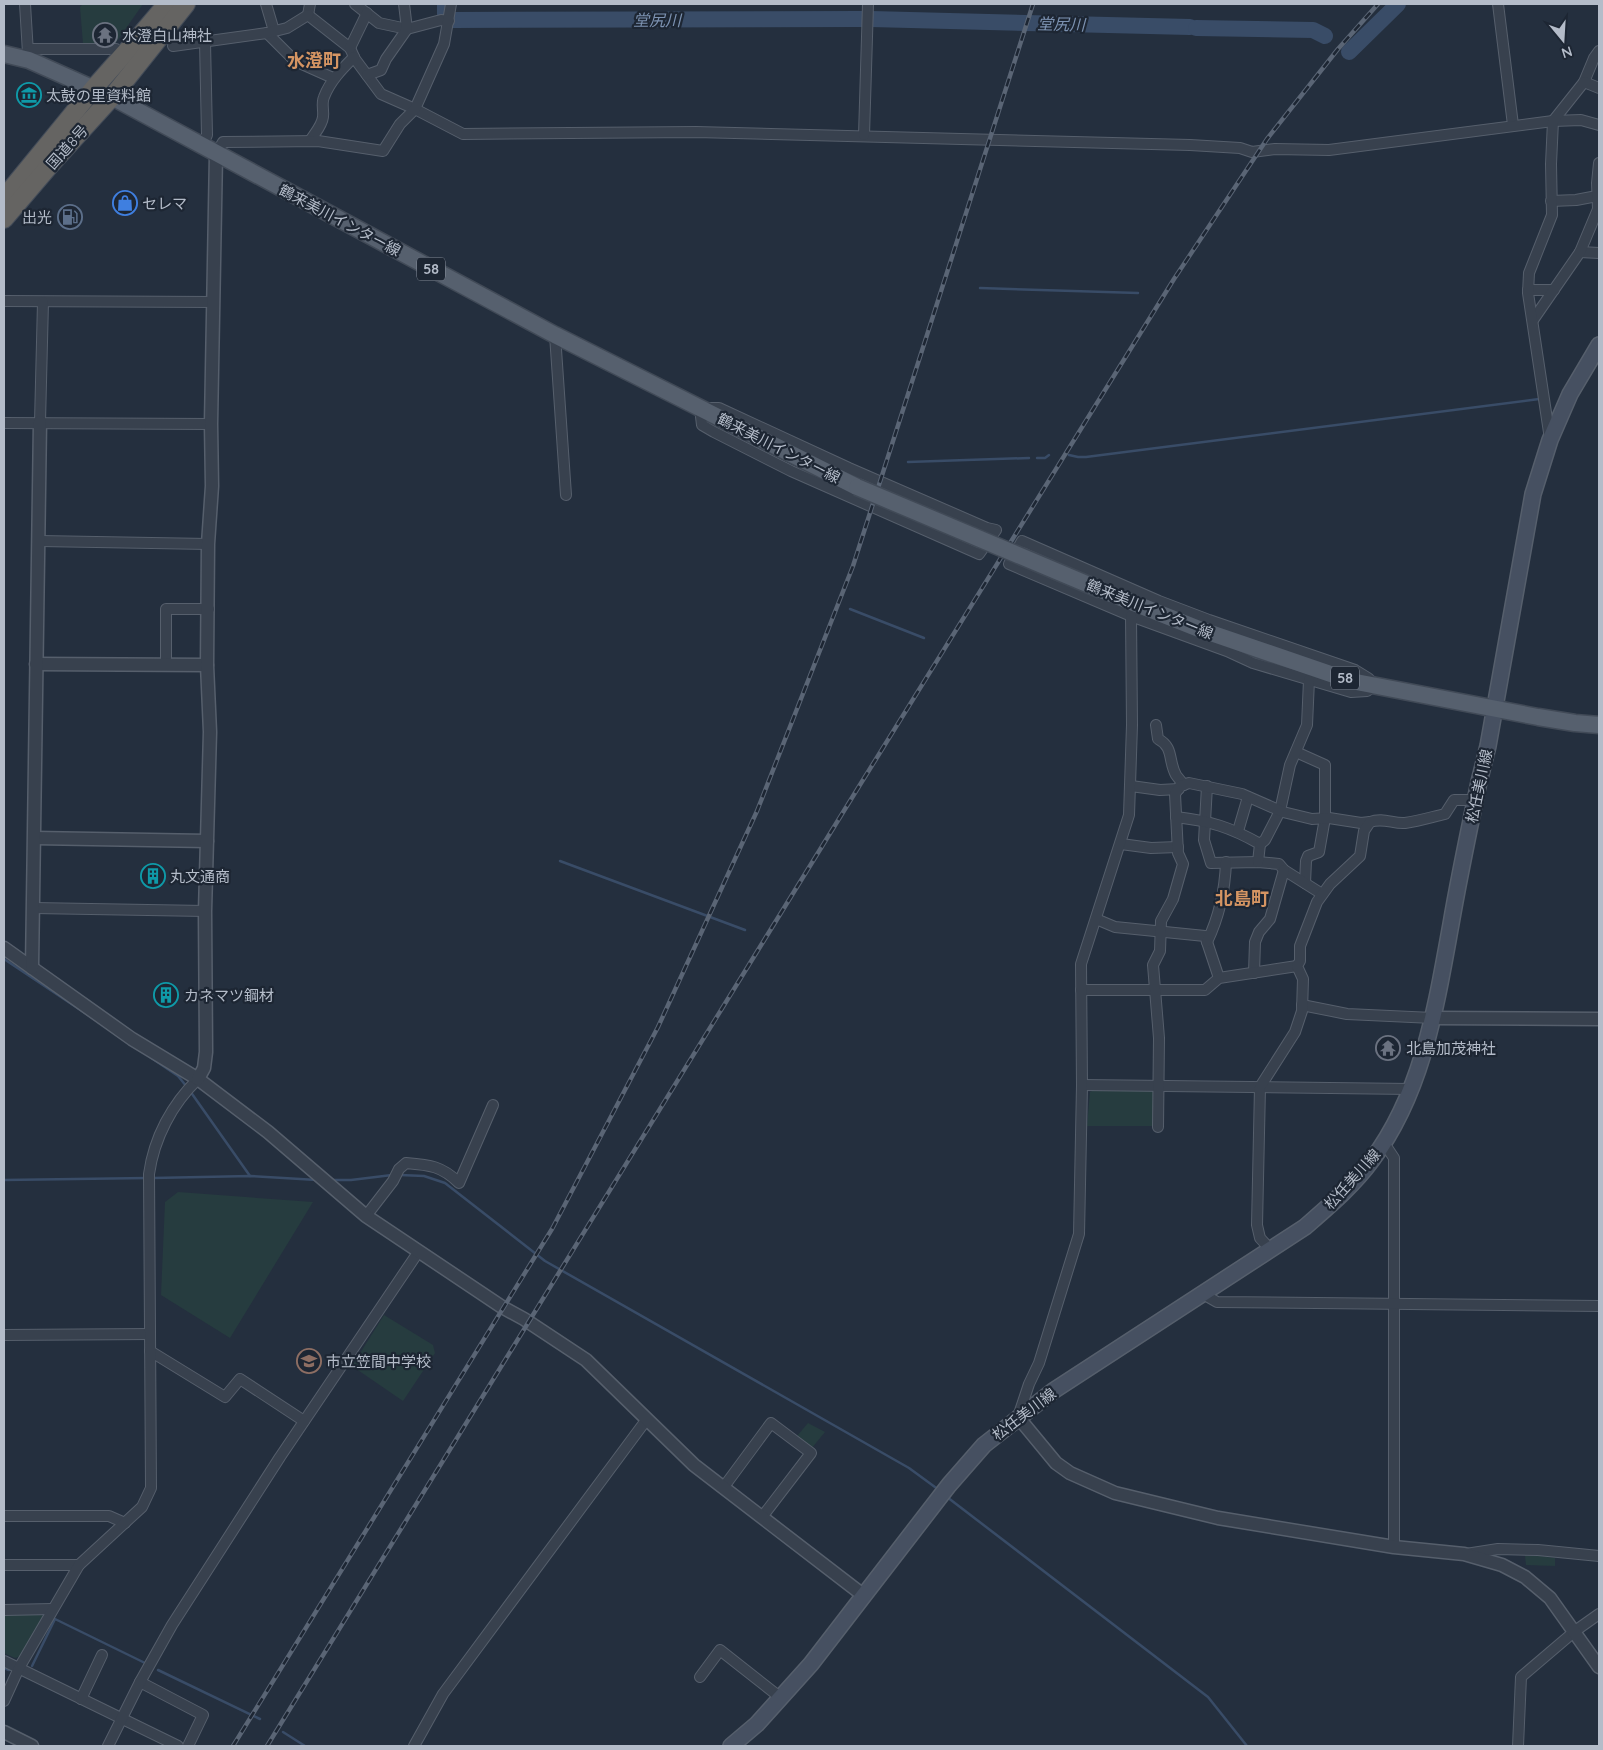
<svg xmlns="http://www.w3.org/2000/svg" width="1603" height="1750" font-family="Quicksand,'Noto Sans JP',sans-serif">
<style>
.green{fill:#263c3f}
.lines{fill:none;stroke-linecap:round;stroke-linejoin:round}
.stream{stroke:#394c67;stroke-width:2.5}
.river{stroke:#394c67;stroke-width:16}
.minor-casing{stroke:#565f6c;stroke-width:12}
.tertiary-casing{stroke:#565f6c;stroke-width:15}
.secondary-casing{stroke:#565f6c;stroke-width:18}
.primary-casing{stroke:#414a57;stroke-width:19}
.trunk-casing{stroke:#434c59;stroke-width:20}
.minor{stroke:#38414e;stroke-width:10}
.tertiary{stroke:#38414e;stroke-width:12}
.secondary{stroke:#465061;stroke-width:15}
.primary{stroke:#56606e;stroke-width:16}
.trunk{stroke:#656462;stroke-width:18}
.rail-casing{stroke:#5a6575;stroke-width:4.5}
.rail{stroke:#1d2633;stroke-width:2.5;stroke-dasharray:8;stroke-linecap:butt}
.primary-bridge-casing{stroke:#414a57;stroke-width:19;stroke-linecap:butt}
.primary-bridge{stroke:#56606e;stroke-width:16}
.labels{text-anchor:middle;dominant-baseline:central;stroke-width:4.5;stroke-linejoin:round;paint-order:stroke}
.shield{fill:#1d2633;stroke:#878f9c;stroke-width:1}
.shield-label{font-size:14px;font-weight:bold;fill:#b4bcc9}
.poi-label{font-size:15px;fill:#b4bcc9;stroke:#1d2633;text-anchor:start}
.street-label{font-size:15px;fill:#b4bcc9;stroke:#1d2633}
.water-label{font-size:16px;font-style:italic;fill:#7c92b1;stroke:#1d2633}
.quarter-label{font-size:18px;font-weight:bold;fill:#d59563;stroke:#1d2633}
</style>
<rect width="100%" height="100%" fill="#242f3e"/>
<g class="green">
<polygon points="83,4 143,4 115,44 83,44 80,7"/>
<polygon points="1094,1090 1151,1091 1154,1093 1153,1126 1087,1126 1090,1092"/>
<polygon points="178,1192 313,1202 230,1338 161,1295 165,1202"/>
<polygon points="384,1315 433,1345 435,1353 403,1401 352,1366"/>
<polygon points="808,1423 825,1432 811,1449 797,1436"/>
<polygon points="1525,1556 1540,1556 1555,1558 1555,1566 1526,1565"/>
<polygon points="42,1613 43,1617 22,1656 15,1658 4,1653 4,1614"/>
</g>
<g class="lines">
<g class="stream">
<polyline points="980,288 1138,293"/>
<polyline points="1069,455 1078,457 1086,457 1539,399"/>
<polyline points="1037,458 1045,458 1049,455"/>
<polyline points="908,462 1029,458"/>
<polyline points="850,609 924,638"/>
<polyline points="560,861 745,930"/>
<polyline points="4,959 94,1019"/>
<polyline points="150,1057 178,1076 187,1087"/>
<polyline points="190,1091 250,1176"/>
<polyline points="400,1175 424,1176 445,1183 545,1261 909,1468 939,1490"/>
<polyline points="153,1178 250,1176 317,1180"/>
<polyline points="4,1180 147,1178"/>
<polyline points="333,1180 351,1180 392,1175"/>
<polyline points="947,1497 1208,1697 1247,1746"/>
<polyline points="32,1666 55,1619 145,1663"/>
<polyline points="4,1668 9,1670"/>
<polyline points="158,1670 260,1719"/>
<polyline points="283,1732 305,1746"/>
</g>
<g class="river">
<polyline points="445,14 445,4"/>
<polyline points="871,19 1190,27"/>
<polyline points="453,20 862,19"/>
<polyline points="1196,28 1313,30 1325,36"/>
<polyline points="1349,52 1398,4"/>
</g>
<defs>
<g id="minor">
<polyline points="25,4 28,53"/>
<polyline points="266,4 274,31"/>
<polyline points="355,4 379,23 407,29 441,20 449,21"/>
<polyline points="1498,4 1513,125"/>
<polyline points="308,15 350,48 355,59 381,94 415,109 463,134 696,132 1190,145 1240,148 1252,152 1275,149 1329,150 1553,121 1581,120 1599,125"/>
<polyline points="308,15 310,4"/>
<polyline points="267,33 295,61 333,78"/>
<polyline points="173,46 267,33 287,28 308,15"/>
<polyline points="350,48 367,13"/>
<polyline points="20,58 33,49 116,49"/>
<polyline points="367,75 381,70 386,59 407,29 404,4"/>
<polyline points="1584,82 1594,58 1599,51"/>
<polyline points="864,135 868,4"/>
<path d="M310,141C314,134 322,126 323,117C324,110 321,104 324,97C330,81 342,69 354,57"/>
<polyline points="202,145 207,135 205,42"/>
<polyline points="216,154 223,142 318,141 383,151 400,124 415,109 444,44 451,4"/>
<polyline points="1551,201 1576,200 1597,196"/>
<polyline points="1580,252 1599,253"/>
<polyline points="1528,290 1554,290"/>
<polyline points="4,301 214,302"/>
<polyline points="1533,320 1580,252 1598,209 1597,183 1599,163"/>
<polyline points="555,335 566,495"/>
<polygon points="700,408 719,408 849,468 987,528 996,530 979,554 791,471 714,432 702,425"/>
<polyline points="40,422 43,302"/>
<polyline points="4,423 211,424"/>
<polyline points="1550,439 1528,293 1529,273 1552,215 1551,164 1553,121 1584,82 1599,88"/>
<polyline points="40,541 208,544"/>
<polygon points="1022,541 1159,601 1209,620 1355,670 1368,678 1375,685 1367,691 1351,692 1253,663 1227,651 1131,616 1009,564"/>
<polyline points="166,665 166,609 209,609"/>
<path d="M1156,725L1158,739C1174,747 1168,761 1176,775C1178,778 1181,781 1184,785"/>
<polyline points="1296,752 1325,765 1325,818 1319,852 1308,856 1306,861 1305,883"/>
<polyline points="1131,786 1160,790 1179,789"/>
<polyline points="1207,786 1204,840 1211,863 1258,862 1279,864 1284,870 1322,894"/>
<path d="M1176,817C1210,821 1230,827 1260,844L1258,862"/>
<polyline points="1238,831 1248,797"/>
<polyline points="1121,844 1151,848 1178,847"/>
<polyline points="1260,844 1265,840 1280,811 1290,765 1307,725 1309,680"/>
<polyline points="34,908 205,911"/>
<polyline points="1096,919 1115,927 1205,936 1219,978"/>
<path d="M1207,942C1219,917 1225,890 1226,862"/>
<polyline points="1254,973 1255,942 1259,932 1270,919 1284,870"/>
<polyline points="1081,990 1205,990 1219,978 1297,966"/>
<polyline points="1302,1005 1347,1014 1433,1018"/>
<polyline points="1082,1085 1411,1089"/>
<polyline points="1158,1127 1159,1038 1153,965 1160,951 1161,921 1173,899 1183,864 1178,853 1175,794 1180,786 1189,783 1242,794 1283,812 1312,819 1329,818 1361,823 1370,822"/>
<polyline points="1384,1143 1394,1158 1394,1547"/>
<path d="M366,1216L393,1181L399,1169L406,1163C430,1165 442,1166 459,1183L493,1105"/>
<path d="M1271,1250L1260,1238L1257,1225L1260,1087L1295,1032L1302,1011L1303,979L1297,966L1300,961V946L1317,902L1330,884L1360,856L1364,831L1370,822C1383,817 1393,824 1405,823C1419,821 1432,817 1445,814L1454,800H1475"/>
<polyline points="1203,1294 1217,1302 1599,1306"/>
<polyline points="4,1335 150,1334"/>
<polyline points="150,1351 225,1397 240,1379 304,1421"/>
<polyline points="1018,1417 1029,1384 1039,1363 1079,1234 1082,1085 1081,964 1129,815 1132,725 1131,616"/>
<polyline points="723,1488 771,1423 811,1453 762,1517"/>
<polyline points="4,1516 109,1516 125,1523"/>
<polyline points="1466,1554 1498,1549 1538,1550 1599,1556"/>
<polyline points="4,1565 79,1565"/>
<polyline points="4,1610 52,1609"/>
<polyline points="4,1661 178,1746"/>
<polyline points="700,1677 720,1650 781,1698"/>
<polyline points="140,1682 203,1715 188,1746"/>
<polyline points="81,1699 102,1655"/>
<path d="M4,1701L19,1668L79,1565L142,1507L151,1488L149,1174C154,1138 172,1104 198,1079"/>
<polyline points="108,1746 140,1682 172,1625 280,1457 419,1251"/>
<polyline points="414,1746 443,1694 647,1419"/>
<polyline points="1518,1746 1521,1677 1575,1631 1599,1614"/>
</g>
<g id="tertiary">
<polyline points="36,664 207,665"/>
<polyline points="35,838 207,841"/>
<polyline points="4,948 132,1039 198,1079 268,1132 366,1216 502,1307 524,1319 586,1360 694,1465 863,1595"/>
<polyline points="32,968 40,422"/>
<polyline points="1433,1018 1599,1019"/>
<polyline points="198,1079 204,1068 206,1052 205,911 210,732 207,665 208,544 212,486 211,424 216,154"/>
<polyline points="1018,1417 1056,1463 1070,1473 1115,1493 1218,1518 1394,1547 1464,1554 1502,1565 1525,1577 1550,1598 1599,1667"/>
<polyline points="4,1732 32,1746"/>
</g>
<path id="secondary" d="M731,1746L757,1724L811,1664L949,1485L984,1445L1053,1391L1305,1227C1329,1206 1353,1186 1372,1160C1423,1092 1436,1006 1451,924C1459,877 1469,830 1479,782L1488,746L1533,494L1550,440L1570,394L1599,345"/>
<g id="primary">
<polyline points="4,54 29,60 112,97 555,335 857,487"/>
<polyline points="1101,590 1199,629 1351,681 1538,717 1575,723 1599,725"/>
</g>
<g id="trunk">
<polyline points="4,198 94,88 133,44 167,4"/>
<polyline points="4,219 51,164 112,97 186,4"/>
</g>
</defs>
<use href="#minor" class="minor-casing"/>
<use href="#tertiary" class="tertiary-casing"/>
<use href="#secondary" class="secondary-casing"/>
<use href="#primary" class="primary-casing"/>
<use href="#trunk" class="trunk-casing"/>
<use href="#minor" class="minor"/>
<use href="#tertiary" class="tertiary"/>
<use href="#secondary" class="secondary"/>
<use href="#primary" class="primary"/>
<use href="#trunk" class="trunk"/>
<defs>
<g id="rail">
<polyline points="233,1746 552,1229 658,1027 757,811 853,566 1033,4"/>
<polyline points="267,1746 858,788 1174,279 1267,139 1338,49 1378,4"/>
</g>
</defs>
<use href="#rail" class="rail-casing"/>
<use href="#rail" class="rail"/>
<defs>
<polyline id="primary-bridge" points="857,487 1101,590"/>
</defs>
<use href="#primary-bridge" class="primary-bridge-casing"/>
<use href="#primary-bridge" class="primary-bridge"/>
</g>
<defs>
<symbol id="temple-ring" viewBox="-11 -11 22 22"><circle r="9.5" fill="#1d2633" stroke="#6b7280" stroke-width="1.5"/><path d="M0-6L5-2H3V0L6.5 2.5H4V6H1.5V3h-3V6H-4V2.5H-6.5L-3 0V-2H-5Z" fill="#6b7280"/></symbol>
<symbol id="museum-ring" viewBox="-11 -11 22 22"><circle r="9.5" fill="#1d2633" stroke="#0f9aa8" stroke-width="1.5"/><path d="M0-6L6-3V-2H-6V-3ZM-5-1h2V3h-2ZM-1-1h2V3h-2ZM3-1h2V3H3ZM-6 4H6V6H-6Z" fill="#0f9aa8"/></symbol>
<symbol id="shop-ring" viewBox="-11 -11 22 22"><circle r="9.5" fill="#1d2633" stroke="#3f7fe0" stroke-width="1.5"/><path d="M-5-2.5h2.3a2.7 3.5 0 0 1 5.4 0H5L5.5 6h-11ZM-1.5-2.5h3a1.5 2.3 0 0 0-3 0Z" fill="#3f7fe0"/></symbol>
<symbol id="fuel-ring" viewBox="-11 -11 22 22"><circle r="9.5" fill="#1d2633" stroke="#5c6f8a" stroke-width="1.5"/><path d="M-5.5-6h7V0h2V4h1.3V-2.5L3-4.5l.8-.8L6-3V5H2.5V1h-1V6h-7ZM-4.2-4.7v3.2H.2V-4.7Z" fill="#5c6f8a"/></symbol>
<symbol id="building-ring" viewBox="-11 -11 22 22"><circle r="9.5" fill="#1d2633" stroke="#0f9aa8" stroke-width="1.5"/><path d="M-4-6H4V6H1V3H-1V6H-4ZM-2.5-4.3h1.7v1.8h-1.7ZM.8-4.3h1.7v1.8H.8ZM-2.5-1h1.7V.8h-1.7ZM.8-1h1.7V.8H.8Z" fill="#0f9aa8"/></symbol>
<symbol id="school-ring" viewBox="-11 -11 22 22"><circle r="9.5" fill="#1d2633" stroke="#8d6e63" stroke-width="1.5"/><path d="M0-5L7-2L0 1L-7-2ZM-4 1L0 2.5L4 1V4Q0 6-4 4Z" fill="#8d6e63"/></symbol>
</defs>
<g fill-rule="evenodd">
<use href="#temple-ring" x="91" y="21" width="28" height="28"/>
<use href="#museum-ring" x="15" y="81" width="28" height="28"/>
<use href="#shop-ring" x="111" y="189" width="28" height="28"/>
<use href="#fuel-ring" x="56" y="203" width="28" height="28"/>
<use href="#building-ring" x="139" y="862" width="28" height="28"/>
<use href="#building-ring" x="152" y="981" width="28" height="28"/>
<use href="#temple-ring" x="1374" y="1034" width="28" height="28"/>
<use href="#school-ring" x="295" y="1347" width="28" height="28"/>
</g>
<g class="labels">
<g class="shield">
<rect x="417" y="257.5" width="28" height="23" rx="4"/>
<rect x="1331" y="666.5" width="28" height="23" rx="4"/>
</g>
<g class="shield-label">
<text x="431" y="269">58</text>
<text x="1345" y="678">58</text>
</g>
<g class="poi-label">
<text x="122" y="35">水澄白山神社</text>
<text x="46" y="95">太鼓の里資料館</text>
<text x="142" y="203">セレマ</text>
<text x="52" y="217" text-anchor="end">出光</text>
<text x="170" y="876">丸文通商</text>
<text x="184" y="995">カネマツ鋼材</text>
<text x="1406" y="1048">北島加茂神社</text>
<text x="326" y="1361">市立笠間中学校</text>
</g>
<g class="street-label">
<text transform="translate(67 147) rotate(-48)">国道8号</text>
<text transform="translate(340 220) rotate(28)">鶴来美川インター線</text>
<text transform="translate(779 448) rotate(27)">鶴来美川インター線</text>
<text transform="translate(1150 609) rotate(22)">鶴来美川インター線</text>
<text transform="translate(1479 786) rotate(-78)">松任美川線</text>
<text transform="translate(1352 1179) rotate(-48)">松任美川線</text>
<text transform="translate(1024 1414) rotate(-37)">松任美川線</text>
</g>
<g class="water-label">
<text x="657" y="20">堂尻川</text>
<text transform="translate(1061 24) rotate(1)">堂尻川</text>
</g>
<g class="quarter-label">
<text x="314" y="60">水澄町</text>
<text x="1242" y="898">北島町</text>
</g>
</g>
<rect width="1603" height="1750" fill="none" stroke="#b4bcc9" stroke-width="10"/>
<g transform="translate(1563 40) rotate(162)" stroke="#1d2633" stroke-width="4" paint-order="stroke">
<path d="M0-4L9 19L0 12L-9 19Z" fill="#b4bcc9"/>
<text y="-8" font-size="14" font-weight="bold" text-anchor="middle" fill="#b4bcc9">N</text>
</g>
</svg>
